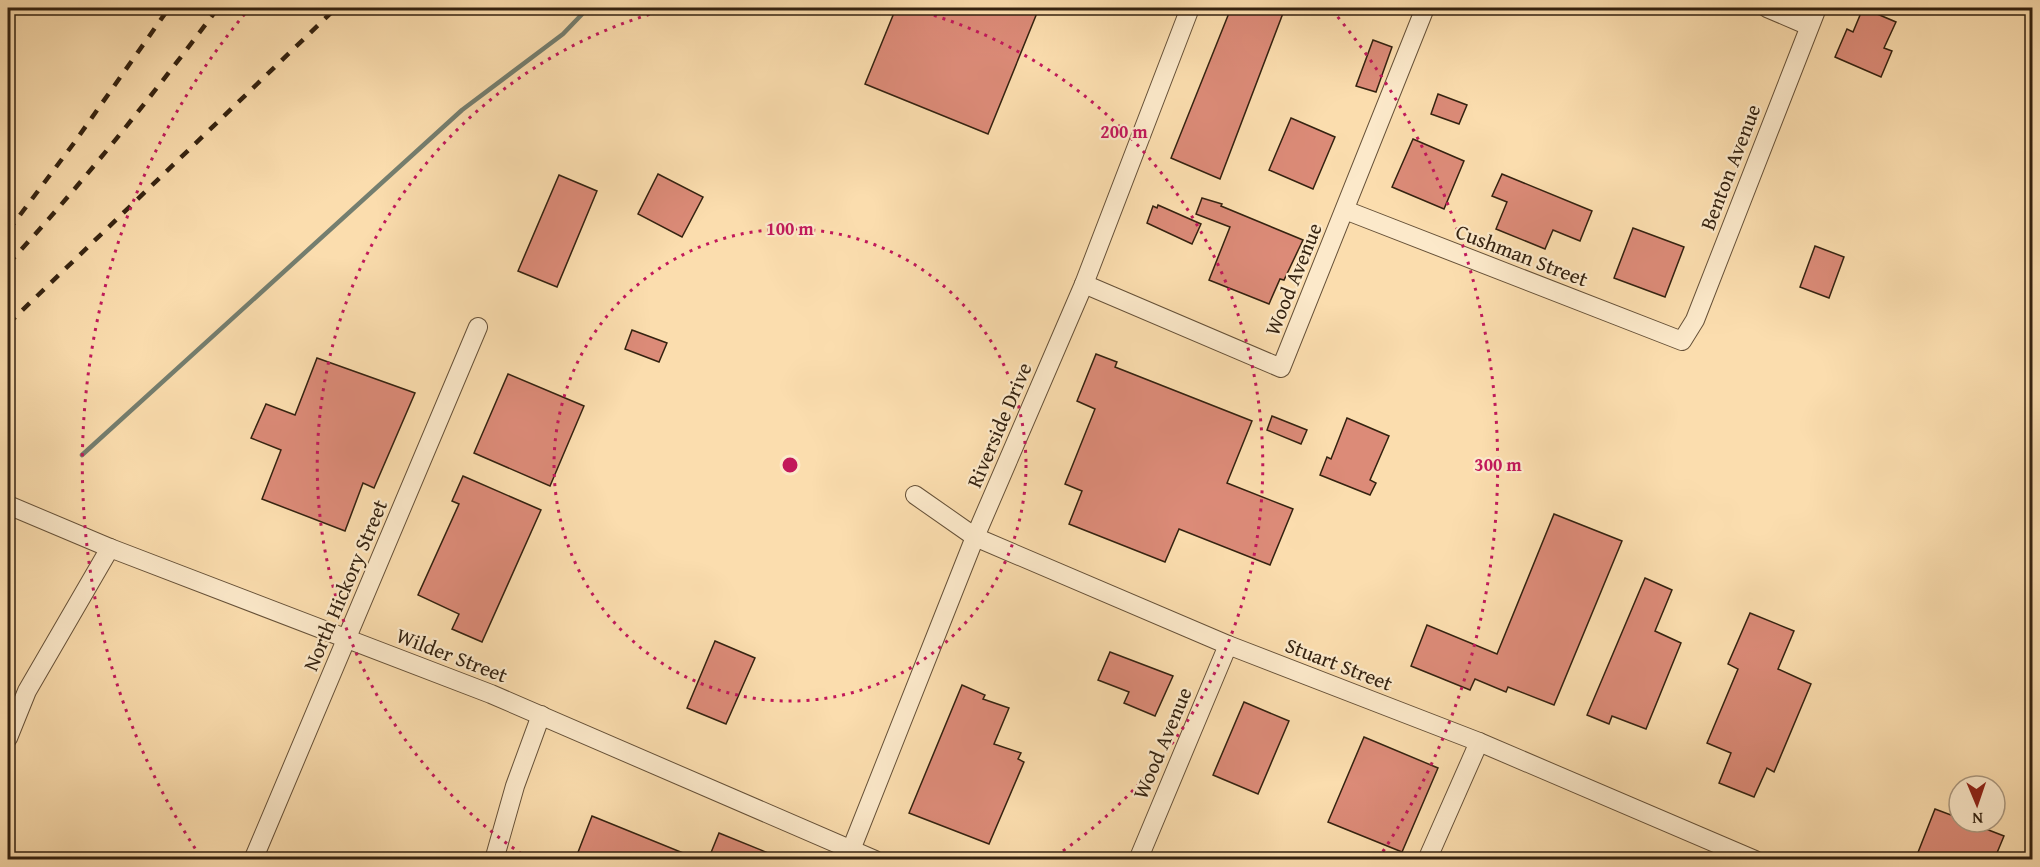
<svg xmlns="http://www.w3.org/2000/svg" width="2040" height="867" font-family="'Gentium Book Plus',serif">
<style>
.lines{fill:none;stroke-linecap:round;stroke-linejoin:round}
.stream{stroke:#747e6f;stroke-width:4.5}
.building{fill:#dc8b78;stroke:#342210;stroke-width:1.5}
.minor-casing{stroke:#665138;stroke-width:20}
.minor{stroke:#fce9ca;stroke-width:18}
.rail{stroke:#342210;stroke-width:4.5;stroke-dasharray:10 10;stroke-linecap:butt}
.ring{fill:none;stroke:#c2185b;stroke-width:3;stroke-dasharray:3 6}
.labels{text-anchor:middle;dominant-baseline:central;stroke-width:4.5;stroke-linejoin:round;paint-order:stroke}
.street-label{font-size:21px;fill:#342210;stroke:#fce9ca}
.centre{fill:#c2185b;stroke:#fce9ca;stroke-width:3}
.ring-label{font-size:18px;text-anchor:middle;font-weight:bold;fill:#c2185b;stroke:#fce9ca;stroke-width:4.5;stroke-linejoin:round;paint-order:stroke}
</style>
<rect width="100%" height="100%" fill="#fbddae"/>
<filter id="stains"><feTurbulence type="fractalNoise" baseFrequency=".00333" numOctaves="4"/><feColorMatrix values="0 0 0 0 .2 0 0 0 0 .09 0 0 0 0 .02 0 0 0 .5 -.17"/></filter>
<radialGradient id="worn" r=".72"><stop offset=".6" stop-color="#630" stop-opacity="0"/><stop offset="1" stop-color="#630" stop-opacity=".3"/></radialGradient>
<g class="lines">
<polyline class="stream" points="82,455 462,110 563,34 588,8"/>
</g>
<g class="building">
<polygon points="896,8 1039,8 988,134 865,84"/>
<polygon points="1231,8 1285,8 1220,179 1171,158"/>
<polygon points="1863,8 1896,22 1884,48 1892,51 1881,77 1835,57 1847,29 1853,32"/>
<polygon points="1373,40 1392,47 1376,92 1356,86"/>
<polygon points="1438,94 1467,105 1459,124 1431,114"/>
<polygon points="1291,118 1335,137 1313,189 1269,170"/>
<polygon points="1413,139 1464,161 1444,209 1392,187"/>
<polygon points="658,174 703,197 682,237 638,214"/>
<polygon points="1502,174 1592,211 1580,241 1553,230 1545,249 1496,229 1507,202 1492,196"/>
<polygon points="559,175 597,191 557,287 518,271"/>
<polygon points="1202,198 1222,204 1221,206 1303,240 1284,280 1280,279 1269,304 1209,280 1230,227 1196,214"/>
<polygon points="1158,205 1201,224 1192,244 1147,223 1153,206 1157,208"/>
<polygon points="1633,228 1684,247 1665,297 1614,278"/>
<polygon points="1815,246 1844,257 1829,298 1800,287"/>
<polygon points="632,330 667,343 659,362 625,349"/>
<polygon points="1096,354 1117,362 1115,367 1252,421 1227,483 1293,509 1270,565 1179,529 1165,562 1069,524 1082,491 1065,484 1095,409 1077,401"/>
<polygon points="317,358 415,393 374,488 363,483 345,531 262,499 281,450 251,438 266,404 295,415"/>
<polygon points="508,374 584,406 550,486 474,453"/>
<polygon points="1272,416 1307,430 1301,444 1267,430"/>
<polygon points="1347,418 1389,436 1370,480 1376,483 1370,495 1320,475 1327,457 1331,459"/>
<polygon points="463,476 541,510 482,642 452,629 459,614 418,595 459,504 452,501"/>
<polygon points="1554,514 1622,541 1554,705 1508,687 1506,692 1475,679 1470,690 1411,666 1427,625 1497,654"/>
<polygon points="1645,578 1672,590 1655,631 1681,643 1646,729 1612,716 1609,724 1587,715"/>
<polygon points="1750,613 1794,631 1778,669 1811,684 1774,772 1767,768 1754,797 1719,783 1731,753 1707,743 1738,669 1728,664"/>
<polygon points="715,641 755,658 726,724 687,708"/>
<polygon points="1110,652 1173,676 1155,716 1124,703 1129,692 1098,680"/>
<polygon points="962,685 985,695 983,699 1009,708 994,744 1021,753 1018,759 1024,762 989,844 909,813"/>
<polygon points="1244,702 1289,721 1258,794 1213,775"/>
<polygon points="1364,737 1438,768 1402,852 1328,822"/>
<polygon points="1935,809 1959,818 1959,822 1968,822 2004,836 1994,860 1915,860"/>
<polygon points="592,816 698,859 698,860 575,860"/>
<polygon points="719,833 783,859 783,860 708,860"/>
</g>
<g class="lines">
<defs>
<g id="minor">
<polyline points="1767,8 1809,26"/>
<polyline points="1345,210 1682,341 1695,320 1817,8"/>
<polyline points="1084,284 1281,368 1425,8"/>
<polyline points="915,495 975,537 1228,645 1479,742 1755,860"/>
<polyline points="8,505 110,548 491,694 875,860"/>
<polyline points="8,738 27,691 110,548"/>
<polyline points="253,860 478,327"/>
<polyline points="494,860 515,786 541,715"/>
<polyline points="847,860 975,537 1084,284 1190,8"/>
<polyline points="1138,860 1228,645"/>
<polyline points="1427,860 1479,742"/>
</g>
</defs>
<use href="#minor" class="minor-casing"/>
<use href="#minor" class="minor"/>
<g class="rail">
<polyline points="8,231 74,143 169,8"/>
<path d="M8,264C83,183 152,96 218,8"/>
<polyline points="8,324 336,8"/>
</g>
</g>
<g class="ring">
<circle cx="790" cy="465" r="236"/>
<path d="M529 859A472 472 0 0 1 672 8M908 8A472 472 0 0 1 1051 859"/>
<path d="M200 856A708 708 0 0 1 248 10M1332 10A708 708 0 0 1 1380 856"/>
</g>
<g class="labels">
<g class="street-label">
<text transform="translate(1730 167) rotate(-69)">Benton Avenue</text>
<text transform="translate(1522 255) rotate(21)">Cushman Street</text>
<text transform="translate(1293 279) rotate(-68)">Wood Avenue</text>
<text transform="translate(999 425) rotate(-67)">Riverside Drive</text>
<text transform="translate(345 585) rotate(-67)">North Hickory Street</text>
<text transform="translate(452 655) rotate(21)">Wilder Street</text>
<text transform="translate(1339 664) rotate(21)">Stuart Street</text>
<text transform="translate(1162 743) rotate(-67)">Wood Avenue</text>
</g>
</g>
<circle cx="790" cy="465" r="9" class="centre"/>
<g class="ring-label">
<text x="1124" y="138">200 m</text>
<text x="790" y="235">100 m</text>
<text x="1498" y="471">300 m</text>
</g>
<rect width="2040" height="867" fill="none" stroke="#fbddae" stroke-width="30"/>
<rect x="9" y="9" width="2022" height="849" fill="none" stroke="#342210" stroke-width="3"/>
<rect x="15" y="15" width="2010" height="837" fill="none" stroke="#342210" stroke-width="1.5"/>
<g transform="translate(1977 804) rotate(178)"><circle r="28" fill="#fce9ca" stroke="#ac9980" stroke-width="1.5"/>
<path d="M0-4.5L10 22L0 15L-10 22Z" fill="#8f2418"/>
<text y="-9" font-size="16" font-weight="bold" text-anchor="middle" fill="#342210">N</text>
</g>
<rect width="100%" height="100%" filter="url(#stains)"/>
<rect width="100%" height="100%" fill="url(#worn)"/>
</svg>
